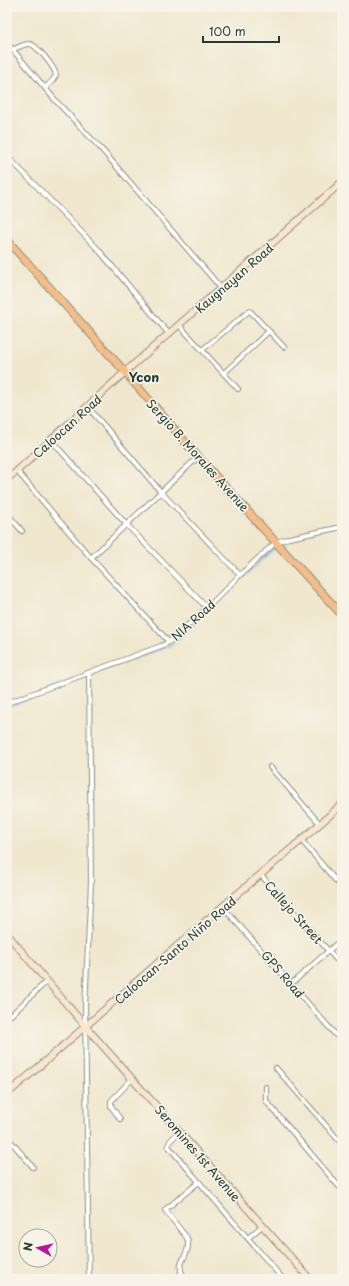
<svg xmlns="http://www.w3.org/2000/svg" width="349" height="1286" font-family="'Playpen Sans',sans-serif">
<style>
.lines{fill:none;stroke-linecap:round;stroke-linejoin:round}
.stream{stroke:#7aaee7;stroke-width:1.5}
.street-casing{stroke:#889281;stroke-width:6}
.secondary-casing{stroke:#889281;stroke-width:8}
.primary-casing{stroke:#889281;stroke-width:9}
.street{stroke:#fff;stroke-width:4}
.secondary{stroke:#fce5cf;stroke-width:6}
.primary{stroke:#f7bd88;stroke-width:7}
.labels{text-anchor:middle;dominant-baseline:central;stroke-width:3.5;stroke-linejoin:round;paint-order:stroke}
.street-label{font-size:12px;fill:#1f3d34;stroke:#f7f3e8}
.neighbourhood-label{font-size:13px;font-weight:bold;fill:#1f3d34;stroke:#f7f3e8}
</style>
<rect width="100%" height="100%" fill="#f7f3e8"/>
<filter id="ink" filterUnits="userSpaceOnUse"><feTurbulence type="fractalNoise" baseFrequency=".025" numOctaves="2"/><feDisplacementMap in="SourceGraphic" scale="8" xChannelSelector="R" yChannelSelector="G"/><feConvolveMatrix kernelMatrix="1 2 1 2 8 2 1 2 1" color-interpolation-filters="sRGB"/></filter>
<filter id="wash" filterUnits="userSpaceOnUse"><feTurbulence type="fractalNoise" baseFrequency=".012" numOctaves="4" result="noise"/><feDisplacementMap in="SourceGraphic" scale="16" xChannelSelector="R" yChannelSelector="G"/><feGaussianBlur stdDeviation="0.9" result="paint"/><feColorMatrix in="noise" values="0 0 0 0 0 0 0 0 0 0 0 0 0 0 0 0 0 1.4 0 .05"/><feComposite in="paint" operator="in"/></filter>
<g filter="url(#wash)">
<rect width="100%" height="100%" fill="#f0e7ce"/>
<g class="lines">
<g class="stream">
<polyline points="93,674 173,644 274,548"/>
<polyline points="7,707 85,677"/>
</g>
</g>
</g>
<g filter="url(#ink)">
<g class="lines">
<defs>
<g id="street">
<polyline points="7,43 56,101 103,151 221,288"/>
<path d="M12,50C17,48 25,43 30,44C37,45 55,68 56,75L53,80L45,88"/>
<polyline points="7,156 97,248 169,334"/>
<polyline points="179,325 238,389"/>
<polyline points="202,350 249,311 251,312 284,347"/>
<polyline points="224,373 269,331"/>
<polyline points="88,407 161,492 240,575"/>
<polyline points="51,440 126,524 207,608"/>
<polyline points="17,471 91,558 169,642"/>
<polyline points="7,513 10,517 7,519"/>
<polyline points="10,517 22,531"/>
<polyline points="91,558 198,457"/>
<polyline points="89,673 91,882 85,1007 89,1279"/>
<polyline points="7,703 161,646 169,642 207,608 240,575 276,542 289,538 342,527"/>
<polyline points="270,767 320,824"/>
<polyline points="302,841 342,888"/>
<polyline points="261,875 342,966"/>
<polyline points="223,907 342,1042"/>
<polyline points="291,984 342,939"/>
<polyline points="11,1015 47,981"/>
<polyline points="276,1068 342,1144"/>
<polyline points="266,1087 266,1101 342,1190"/>
<polyline points="120,1119 111,1106 111,1101 132,1079"/>
<polyline points="179,1132 170,1141 168,1146 283,1279"/>
<polyline points="7,1137 33,1167"/>
<polyline points="248,1238 262,1226"/>
<polyline points="174,1279 181,1274"/>
<path d="M186,1279C171,1262 193,1257 187,1238L165,1210L166,1209L199,1182"/>
</g>
<g id="secondary">
<polyline points="7,479 17,471 125,372 342,182"/>
<polyline points="7,934 86,1027 310,1279"/>
<path d="M7,1094C79,1033 150,969 222,907C262,873 303,840 342,804"/>
</g>
<polyline id="primary" points="7,240 125,372 198,457 342,615"/>
</defs>
<use href="#street" class="street-casing"/>
<use href="#secondary" class="secondary-casing"/>
<use href="#primary" class="primary-casing"/>
<use href="#street" class="street"/>
<use href="#secondary" class="secondary"/>
<use href="#primary" class="primary"/>
</g>
</g>
<g class="labels">
<g class="street-label">
<text transform="translate(234 278) rotate(-41)">Kaugnayan Road</text>
<text transform="translate(67 426) rotate(-42)">Caloocan Road</text>
<text transform="translate(198 455) rotate(48)">Sergio B. Morales Avenue</text>
<text transform="translate(193 620) rotate(-42)">NIA Road</text>
<text transform="translate(294 912) rotate(48)">Callejo Street</text>
<text transform="translate(175 950) rotate(-41)">Caloocan-Santo Niño Road</text>
<text transform="translate(283 974) rotate(49)">GPS Road</text>
<text transform="translate(198 1153) rotate(49)">Seromines 1st Avenue</text>
</g>
<g class="neighbourhood-label">
<text x="144" y="376">Ycon</text>
</g>
</g>
<rect width="349" height="1286" fill="none" stroke="#f7f3e8" stroke-width="24"/>
<g transform="translate(38 1248) rotate(278)"><circle r="19" fill="#f7f3e8" stroke="#a1aaa0"/>
<path d="M0-3L7 15L0 10L-7 15Z" fill="#b5179e"/>
<text y="-6" font-size="11" font-weight="bold" text-anchor="middle" fill="#1f3d34">N</text>
</g>
<path d="M203 36v6h76v-6" fill="none" stroke="#1f3d34" stroke-width="2"/>
<text x="209" y="36" font-size="12" fill="#1f3d34" stroke="#f7f3e8" stroke-width="3" paint-order="stroke">100 m</text>
</svg>
